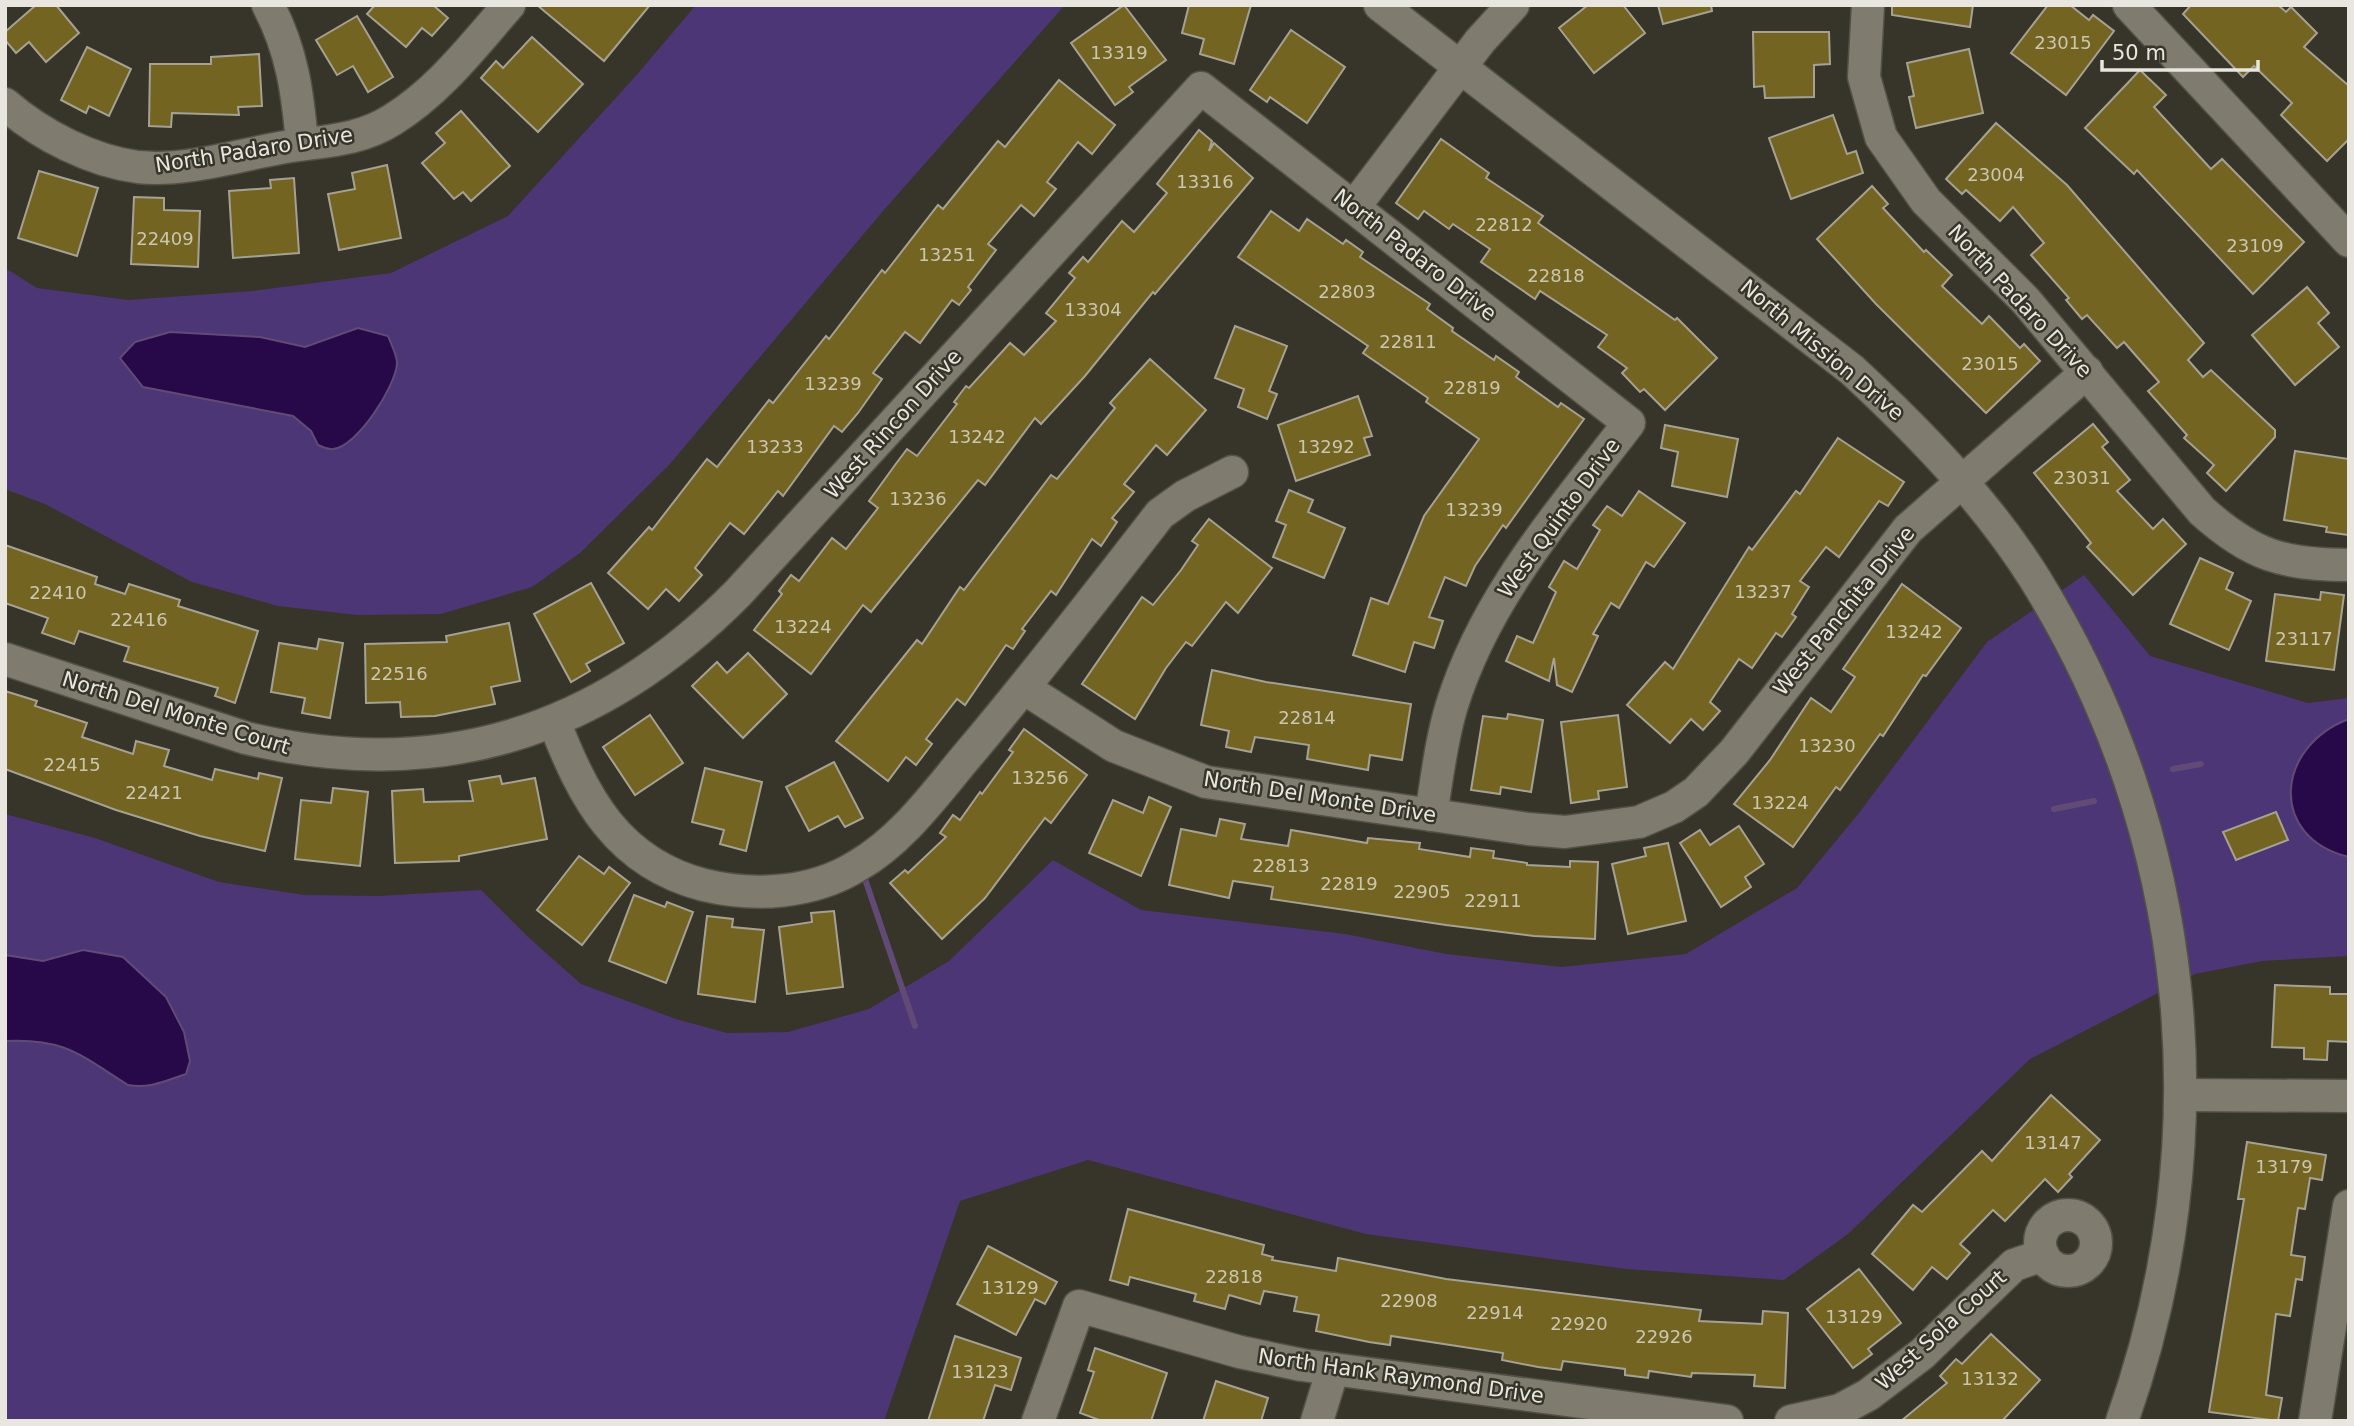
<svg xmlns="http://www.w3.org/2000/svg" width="2354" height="1426" font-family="'DejaVu Sans',sans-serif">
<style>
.green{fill:#4d3675}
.water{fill:#270949;stroke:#614b76;stroke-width:2}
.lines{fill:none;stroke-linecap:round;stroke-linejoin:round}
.stream{stroke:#614b76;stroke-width:6}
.building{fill:#746421;stroke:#a5a294;stroke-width:2}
.minor-casing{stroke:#535147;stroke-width:35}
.minor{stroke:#7f7b6f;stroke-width:32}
.labels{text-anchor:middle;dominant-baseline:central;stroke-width:5;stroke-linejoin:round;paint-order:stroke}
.number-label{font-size:18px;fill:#cbc6b0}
.street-label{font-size:21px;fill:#e8e6df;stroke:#373429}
</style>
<rect width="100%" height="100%" fill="#373429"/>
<g class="green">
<polygon points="696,5 1065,5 883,211 669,465 580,553 532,587 441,614 357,615 278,606 192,582 45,504 5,489 5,268 37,288 128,300 253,291 391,273 508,216 634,78"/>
<polygon points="2084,575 2150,656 2308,703 2349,698 2349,956 2262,961 2195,974 2030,1059 1848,1234 1784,1280 1626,1269 1366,1234 1088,1160 960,1201 884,1421 5,1421 5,814 95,838 219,882 304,895 380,896 481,890 528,937 581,984 676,1019 727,1033 788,1032 869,1009 949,961 1053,860 1141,910 1345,934 1446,954 1561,967 1686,954 1797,888 1859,813 1987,642"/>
</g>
<g class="water">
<path d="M358,328L388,336C391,344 397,355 397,363C396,386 357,447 333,449C328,450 323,447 318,445L311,431L293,416L143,387L120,358L135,342L170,332L260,337L305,347Z"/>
<path d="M2349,719V857C2267,837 2276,746 2349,719Z"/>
<path d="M83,950L123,957L166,997L184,1032L190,1061L186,1074C165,1081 149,1089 128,1085C80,1055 65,1038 5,1041V955L43,961Z"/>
</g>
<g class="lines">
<g class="stream">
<polyline points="2173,769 2201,764"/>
<polyline points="2054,809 2094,801"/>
<polyline points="865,879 915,1026"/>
</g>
</g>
<g class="building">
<polygon points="36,5 56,5 79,33 46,62 29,42 16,53 5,40 5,32"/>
<polygon points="375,5 433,5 448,18 432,36 422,28 406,47 367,14"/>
<polygon points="537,5 650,5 604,61"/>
<polygon points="1124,5 1166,60 1129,87 1133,92 1115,105 1071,43"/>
<polygon points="1189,5 1251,5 1234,64 1200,54 1204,39 1182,33"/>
<polygon points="1588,5 1623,5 1645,33 1594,73 1559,28"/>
<polygon points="1658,5 1711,5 1712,11 1663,24"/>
<polygon points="1892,5 1973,5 1970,27 1892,15"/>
<polygon points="2048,5 2070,5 2089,20 2093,15 2114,31 2066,95 2011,53"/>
<polygon points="2191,5 2278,5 2286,12 2291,7 2317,33 2304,47 2349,86 2349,139 2327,161 2281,115 2292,103 2254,66 2243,77 2183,14"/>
<polygon points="357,16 393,77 368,92 353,66 337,75 316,40"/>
<polygon points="1291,30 1345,67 1307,123 1270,97 1267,102 1250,90"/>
<polygon points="1753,32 1829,32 1830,64 1814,65 1814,97 1765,98 1764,86 1754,87"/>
<polygon points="532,37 583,84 538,132 481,78 496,61 503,68"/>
<polygon points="87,47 131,69 109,116 89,106 86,113 61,100"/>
<polygon points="1969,49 1983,113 1916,128 1909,97 1914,96 1907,63"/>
<polygon points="259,54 262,106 238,107 239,115 172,113 171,127 149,126 150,64 211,64 211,57"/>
<polygon points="2140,70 2166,95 2154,107 2211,169 2222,159 2304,242 2253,294 2137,170 2134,174 2085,128"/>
<polygon points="1059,80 1115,125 1092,154 1078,142 1047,182 1056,189 1034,216 1021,205 988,244 996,250 968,287 971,290 959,305 952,300 920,343 905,332 873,373 882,379 858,413 842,432 834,426 783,496 778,491 744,534 730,523 695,568 702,575 679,601 666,589 648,609 608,573 649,527 652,530 707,459 717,467 769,400 773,403 826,336 829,339 882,270 885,273 938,205 943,209 998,141 1005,147"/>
<polygon points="461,111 510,166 471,201 463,192 454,199 422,163 445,143 436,133"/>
<polygon points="1833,115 1847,154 1856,151 1863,173 1791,199 1769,138"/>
<polygon points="1996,123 2067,185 2204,343 2188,360 2203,377 2211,370 2275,430 2275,437 2226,491 2207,473 2214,465 2184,438 2187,435 2148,391 2159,382 2124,342 2117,348 2087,315 2082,319 2066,300 2069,298 2031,255 2044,243 2013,207 2000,221 1966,190 1962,194 1946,179"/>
<polygon points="1199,130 1212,141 1209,151 1214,143 1253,178 1155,294 1153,292 1085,376 1041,424 1035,418 985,485 978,480 871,612 863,605 811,674 754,630 782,594 779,591 791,575 799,581 832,538 846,549 878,508 869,501 895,465 907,449 917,456 957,404 954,402 966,386 969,388 1010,343 1024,355 1056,321 1046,313 1075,278 1069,273 1083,257 1088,262 1122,221 1134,232 1167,193 1157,184"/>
<polygon points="1441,139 1489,173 1486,178 1543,216 1538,223 1675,320 1677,318 1717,358 1665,410 1644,389 1640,392 1622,373 1627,368 1598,347 1607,335 1540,291 1535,299 1481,262 1490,249 1453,224 1449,229 1424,211 1418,219 1396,203"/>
<polygon points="387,165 401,238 339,250 328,194 355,189 352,173"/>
<polygon points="39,171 98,188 77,256 18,238"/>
<polygon points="294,178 299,253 233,258 229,191 271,188 270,180"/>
<polygon points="1872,186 1888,204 1883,208 1924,252 1926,250 1952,275 1942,286 1982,324 1989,316 2020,348 2024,344 2040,361 1986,413 1876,304 1817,239"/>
<polygon points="134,197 164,198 164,210 200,211 198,267 131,264"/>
<polygon points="1271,211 1299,231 1307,219 1343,244 1346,240 1363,252 1360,257 1430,304 1427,309 1453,328 1452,331 1494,360 1496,356 1519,372 1516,377 1558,407 1561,403 1584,419 1506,528 1503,525 1475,566 1466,586 1445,577 1429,617 1443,621 1434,648 1414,642 1405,672 1353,655 1371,598 1388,604 1424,516 1479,439 1426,402 1428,398 1363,353 1368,346 1238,257"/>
<polygon points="2307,287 2329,313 2318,323 2339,347 2295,385 2252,335"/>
<polygon points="1235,326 1287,346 1269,391 1277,394 1267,419 1238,407 1244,389 1215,378"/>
<polygon points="1150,359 1206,410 1167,455 1156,445 1124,484 1134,492 1112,518 1117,522 1101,546 1092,539 1056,595 1051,591 1022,629 1025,631 1013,649 1006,645 965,705 957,699 926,739 932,744 916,765 906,757 888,781 836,741 917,640 922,644 960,587 964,590 1051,475 1057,479 1115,408 1110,403"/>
<polygon points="1358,396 1372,436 1364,438 1370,455 1296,481 1278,425"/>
<polygon points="2093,424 2108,442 2102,447 2130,480 2117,491 2153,529 2163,519 2186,544 2133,595 2087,547 2091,543 2034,473"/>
<polygon points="1665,425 1738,439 1727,497 1672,486 1678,452 1661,448"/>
<polygon points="1838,438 1904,482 1888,506 1879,501 1839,557 1826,547 1800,581 1809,587 1792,614 1796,617 1782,637 1776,633 1752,668 1739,659 1710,702 1720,711 1703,730 1691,719 1670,743 1627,705 1665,662 1673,669 1749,547 1752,550 1796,491 1800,494"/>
<polygon points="2295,451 2349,459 2349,535 2326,532 2327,527 2284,520"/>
<polygon points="1289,490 1313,500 1308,512 1345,528 1324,578 1273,557 1286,525 1276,521"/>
<polygon points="1639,491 1685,523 1654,567 1646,562 1619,608 1611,603 1593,634 1598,636 1572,692 1557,685 1554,658 1549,681 1506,661 1517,636 1533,643 1556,592 1549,587 1564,561 1577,569 1600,530 1593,525 1607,506 1622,516"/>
<polygon points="1209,519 1272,568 1238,613 1226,602 1192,646 1186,642 1166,668 1135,719 1082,684 1142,597 1153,605 1181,570 1198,545 1192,541"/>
<polygon points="5,545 97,577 95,584 125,594 129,584 180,600 178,606 258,631 235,703 215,696 218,688 124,661 129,647 79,631 74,644 42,633 48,618 5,603"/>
<polygon points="2200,558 2233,573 2226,589 2251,601 2229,650 2170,624"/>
<polygon points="591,583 624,643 586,664 590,671 571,682 534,614"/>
<polygon points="1902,584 1961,628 1926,676 1923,675 1883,736 1880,734 1840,790 1836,787 1793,847 1734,804 1770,760 1811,698 1831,712 1855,677 1843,669"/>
<polygon points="2321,592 2344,595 2334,670 2266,661 2275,594 2320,600"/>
<polygon points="509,623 520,681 491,687 495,704 435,716 401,717 400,702 366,703 365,644 447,642 446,636"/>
<polygon points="319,639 343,643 330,718 302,713 305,698 271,692 279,643 317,649"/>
<polygon points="748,653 787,694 743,738 692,686 717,662 727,673"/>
<polygon points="1212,670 1266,682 1411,704 1402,760 1370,755 1368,770 1307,759 1309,745 1255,737 1251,752 1226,747 1229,731 1201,725"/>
<polygon points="5,691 37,701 35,706 87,723 82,737 133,754 136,741 169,750 164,766 212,780 215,769 258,779 259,773 282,778 265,851 200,836 116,810 5,769"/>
<polygon points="1508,714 1543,720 1531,792 1501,787 1500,794 1471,790 1483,716 1507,719"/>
<polygon points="650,715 683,763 635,795 603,747"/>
<polygon points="1618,715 1627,787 1598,791 1599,799 1571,803 1561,722"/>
<polygon points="1024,729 1087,775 1051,823 1045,818 985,898 942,939 890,883 905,870 908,873 946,837 940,833 953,815 960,820 980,792 982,794 1013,752 1009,750"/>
<polygon points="834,762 863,818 845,827 838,816 809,831 786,787"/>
<polygon points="705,768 762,782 746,851 720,844 724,830 692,822"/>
<polygon points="500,776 502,784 535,778 547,839 459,856 459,861 395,863 392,791 423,789 424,802 473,801 469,781"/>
<polygon points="333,788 368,792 360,866 295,859 301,800 331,803"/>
<polygon points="1149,797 1171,807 1141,876 1089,853 1113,800 1143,813"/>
<polygon points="2276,812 2288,840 2236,860 2223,832"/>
<polygon points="1220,819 1245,824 1241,839 1288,846 1291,830 1367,843 1368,838 1420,843 1419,849 1470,857 1471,848 1494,851 1493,858 1527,863 1527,865 1570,867 1570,861 1598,862 1595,939 1534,936 1446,925 1271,899 1273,887 1233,881 1229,898 1169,885 1181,829 1216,836"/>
<polygon points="1739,826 1764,864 1745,877 1751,887 1721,907 1680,843 1700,830 1710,845"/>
<polygon points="1668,843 1686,921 1628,934 1612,864 1646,856 1644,848"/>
<polygon points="579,856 604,874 609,867 630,883 582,945 537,910"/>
<polygon points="634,895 665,907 667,902 693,912 666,983 609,961"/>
<polygon points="834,911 843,987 787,994 779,927 812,922 811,913"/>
<polygon points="707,916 733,919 732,927 764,930 755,1002 698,994"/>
<polygon points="2275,985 2330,987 2330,994 2349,994 2349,1042 2328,1041 2327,1060 2304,1059 2304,1048 2272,1047"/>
<polygon points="2051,1095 2100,1140 2069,1174 2072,1177 2058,1192 2045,1179 2005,1221 1993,1210 1960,1244 1970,1253 1947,1279 1932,1267 1913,1290 1872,1254 1913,1205 1922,1212 1982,1151 1992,1161"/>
<polygon points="2247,1142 2326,1155 2322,1180 2310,1178 2305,1209 2298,1208 2291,1255 2305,1257 2302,1280 2296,1279 2290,1316 2276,1314 2266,1395 2282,1398 2278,1421 2209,1412 2244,1199 2238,1199"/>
<polygon points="1128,1209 1264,1245 1262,1254 1273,1257 1272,1260 1336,1271 1338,1258 1446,1279 1701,1310 1699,1321 1762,1324 1763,1311 1788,1313 1785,1388 1754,1386 1755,1375 1692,1373 1691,1377 1649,1371 1648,1378 1625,1375 1625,1369 1563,1361 1561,1370 1538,1367 1502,1360 1503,1353 1391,1336 1390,1345 1369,1342 1316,1331 1319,1315 1294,1311 1297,1297 1264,1291 1260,1304 1229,1295 1225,1309 1194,1301 1196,1294 1130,1277 1128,1285 1110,1280"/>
<polygon points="988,1246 1057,1282 1045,1304 1035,1299 1016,1335 957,1304"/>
<polygon points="1859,1269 1901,1323 1868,1349 1872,1354 1853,1368 1807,1309"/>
<polygon points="1991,1334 2040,1380 2002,1421 1901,1421 1947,1383 1940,1376 1956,1359 1962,1364"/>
<polygon points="955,1336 1021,1358 1011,1390 995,1385 983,1421 928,1421"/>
<polygon points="1095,1348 1167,1373 1151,1421 1102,1421 1080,1413 1094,1372 1088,1370"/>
<polygon points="1216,1381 1268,1398 1261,1421 1203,1421"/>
</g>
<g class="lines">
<defs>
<g id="minor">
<path d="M268,5C292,50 298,94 302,144"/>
<path d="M1380,5L1852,370C1920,433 1986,501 2035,579C2193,834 2222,1140 2122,1421"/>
<path d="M1868,5L1864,77L1881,137L1926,201L2026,301L2202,511C2251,555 2283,565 2349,565"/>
<polyline points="2129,5 2349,241"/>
<path d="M5,104C41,135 91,161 138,167C186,172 239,155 285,147C323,141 359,141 392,120C439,91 473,46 509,5"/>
<polyline points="1354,207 1480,41 1513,5"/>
<path d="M5,659L246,738C439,784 599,733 738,593L1201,88L1629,423C1561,512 1486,596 1452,705C1441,740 1437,779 1431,815"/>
<polyline points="1024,688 1114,746 1206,782 1528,829 1565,832 1639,822 1674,807 1696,792 1734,752 1908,529 2087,372"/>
<path d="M554,721C583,798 618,863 704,885C754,897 812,894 857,866C904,839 937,791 972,750C1037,673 1098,594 1160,514L1185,496L1232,472"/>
<polyline points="2182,1095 2349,1096"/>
<circle cx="2068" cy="1243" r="28"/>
<polyline points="1038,1421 1079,1306 1240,1352 1302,1365 1727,1421"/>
<polyline points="1317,1421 1333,1369"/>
<polyline points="1791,1421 1840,1410 1868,1395 1922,1354 2014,1265 2043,1255"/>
<polyline points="2315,1421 2349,1206"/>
</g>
</defs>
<use href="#minor" class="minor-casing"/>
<use href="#minor" class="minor"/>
</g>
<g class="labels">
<g class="number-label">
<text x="2063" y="42">23015</text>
<text x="1119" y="52">13319</text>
<text x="1996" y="174">23004</text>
<text x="1205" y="181">13316</text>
<text x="1504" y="224">22812</text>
<text x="165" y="238">22409</text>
<text x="2255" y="245">23109</text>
<text x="947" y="254">13251</text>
<text x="1556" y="275">22818</text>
<text x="1347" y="291">22803</text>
<text x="1093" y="309">13304</text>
<text x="1408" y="341">22811</text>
<text x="1990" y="363">23015</text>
<text x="833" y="383">13239</text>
<text x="1472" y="387">22819</text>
<text x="977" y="436">13242</text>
<text x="775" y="446">13233</text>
<text x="1326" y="446">13292</text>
<text x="2082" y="477">23031</text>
<text x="918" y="498">13236</text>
<text x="1474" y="509">13239</text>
<text x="1763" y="591">13237</text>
<text x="58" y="592">22410</text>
<text x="139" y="619">22416</text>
<text x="803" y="626">13224</text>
<text x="1914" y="631">13242</text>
<text x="2304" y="638">23117</text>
<text x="399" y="673">22516</text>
<text x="1307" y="717">22814</text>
<text x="1827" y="745">13230</text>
<text x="72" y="764">22415</text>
<text x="1040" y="777">13256</text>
<text x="154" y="792">22421</text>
<text x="1780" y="802">13224</text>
<text x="1281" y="865">22813</text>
<text x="1349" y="883">22819</text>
<text x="1422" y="891">22905</text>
<text x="1493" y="900">22911</text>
<text x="2053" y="1142">13147</text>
<text x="2284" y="1166">13179</text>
<text x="1234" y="1276">22818</text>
<text x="1010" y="1287">13129</text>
<text x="1409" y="1300">22908</text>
<text x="1495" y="1312">22914</text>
<text x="1854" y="1316">13129</text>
<text x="1579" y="1323">22920</text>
<text x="1664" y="1336">22926</text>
<text x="980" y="1371">13123</text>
<text x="1990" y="1378">13132</text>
</g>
<g class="street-label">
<text transform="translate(254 150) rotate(-9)">North Padaro Drive</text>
<text transform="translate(1415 255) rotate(38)">North Padaro Drive</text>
<text transform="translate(2020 301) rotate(47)">North Padaro Drive</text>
<text transform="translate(1822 350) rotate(40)">North Mission Drive</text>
<text transform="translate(893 424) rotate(-48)">West Rincon Drive</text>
<text transform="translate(1559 518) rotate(-54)">West Quinto Drive</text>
<text transform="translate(1844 611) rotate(-51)">West Panchita Drive</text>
<text transform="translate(176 713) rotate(17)">North Del Monte Court</text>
<text transform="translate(1320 797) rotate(9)">North Del Monte Drive</text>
<text transform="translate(1941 1330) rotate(-42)">West Sola Court</text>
<text transform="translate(1401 1376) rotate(8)">North Hank Raymond Drive</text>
</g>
</g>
<rect width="2354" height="1426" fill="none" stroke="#e8e6df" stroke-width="14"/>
<path d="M2102 60v10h156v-10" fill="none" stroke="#e8e6df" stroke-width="3.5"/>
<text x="2112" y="60" font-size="21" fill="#e8e6df" stroke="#373429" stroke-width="5" paint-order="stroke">50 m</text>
</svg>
